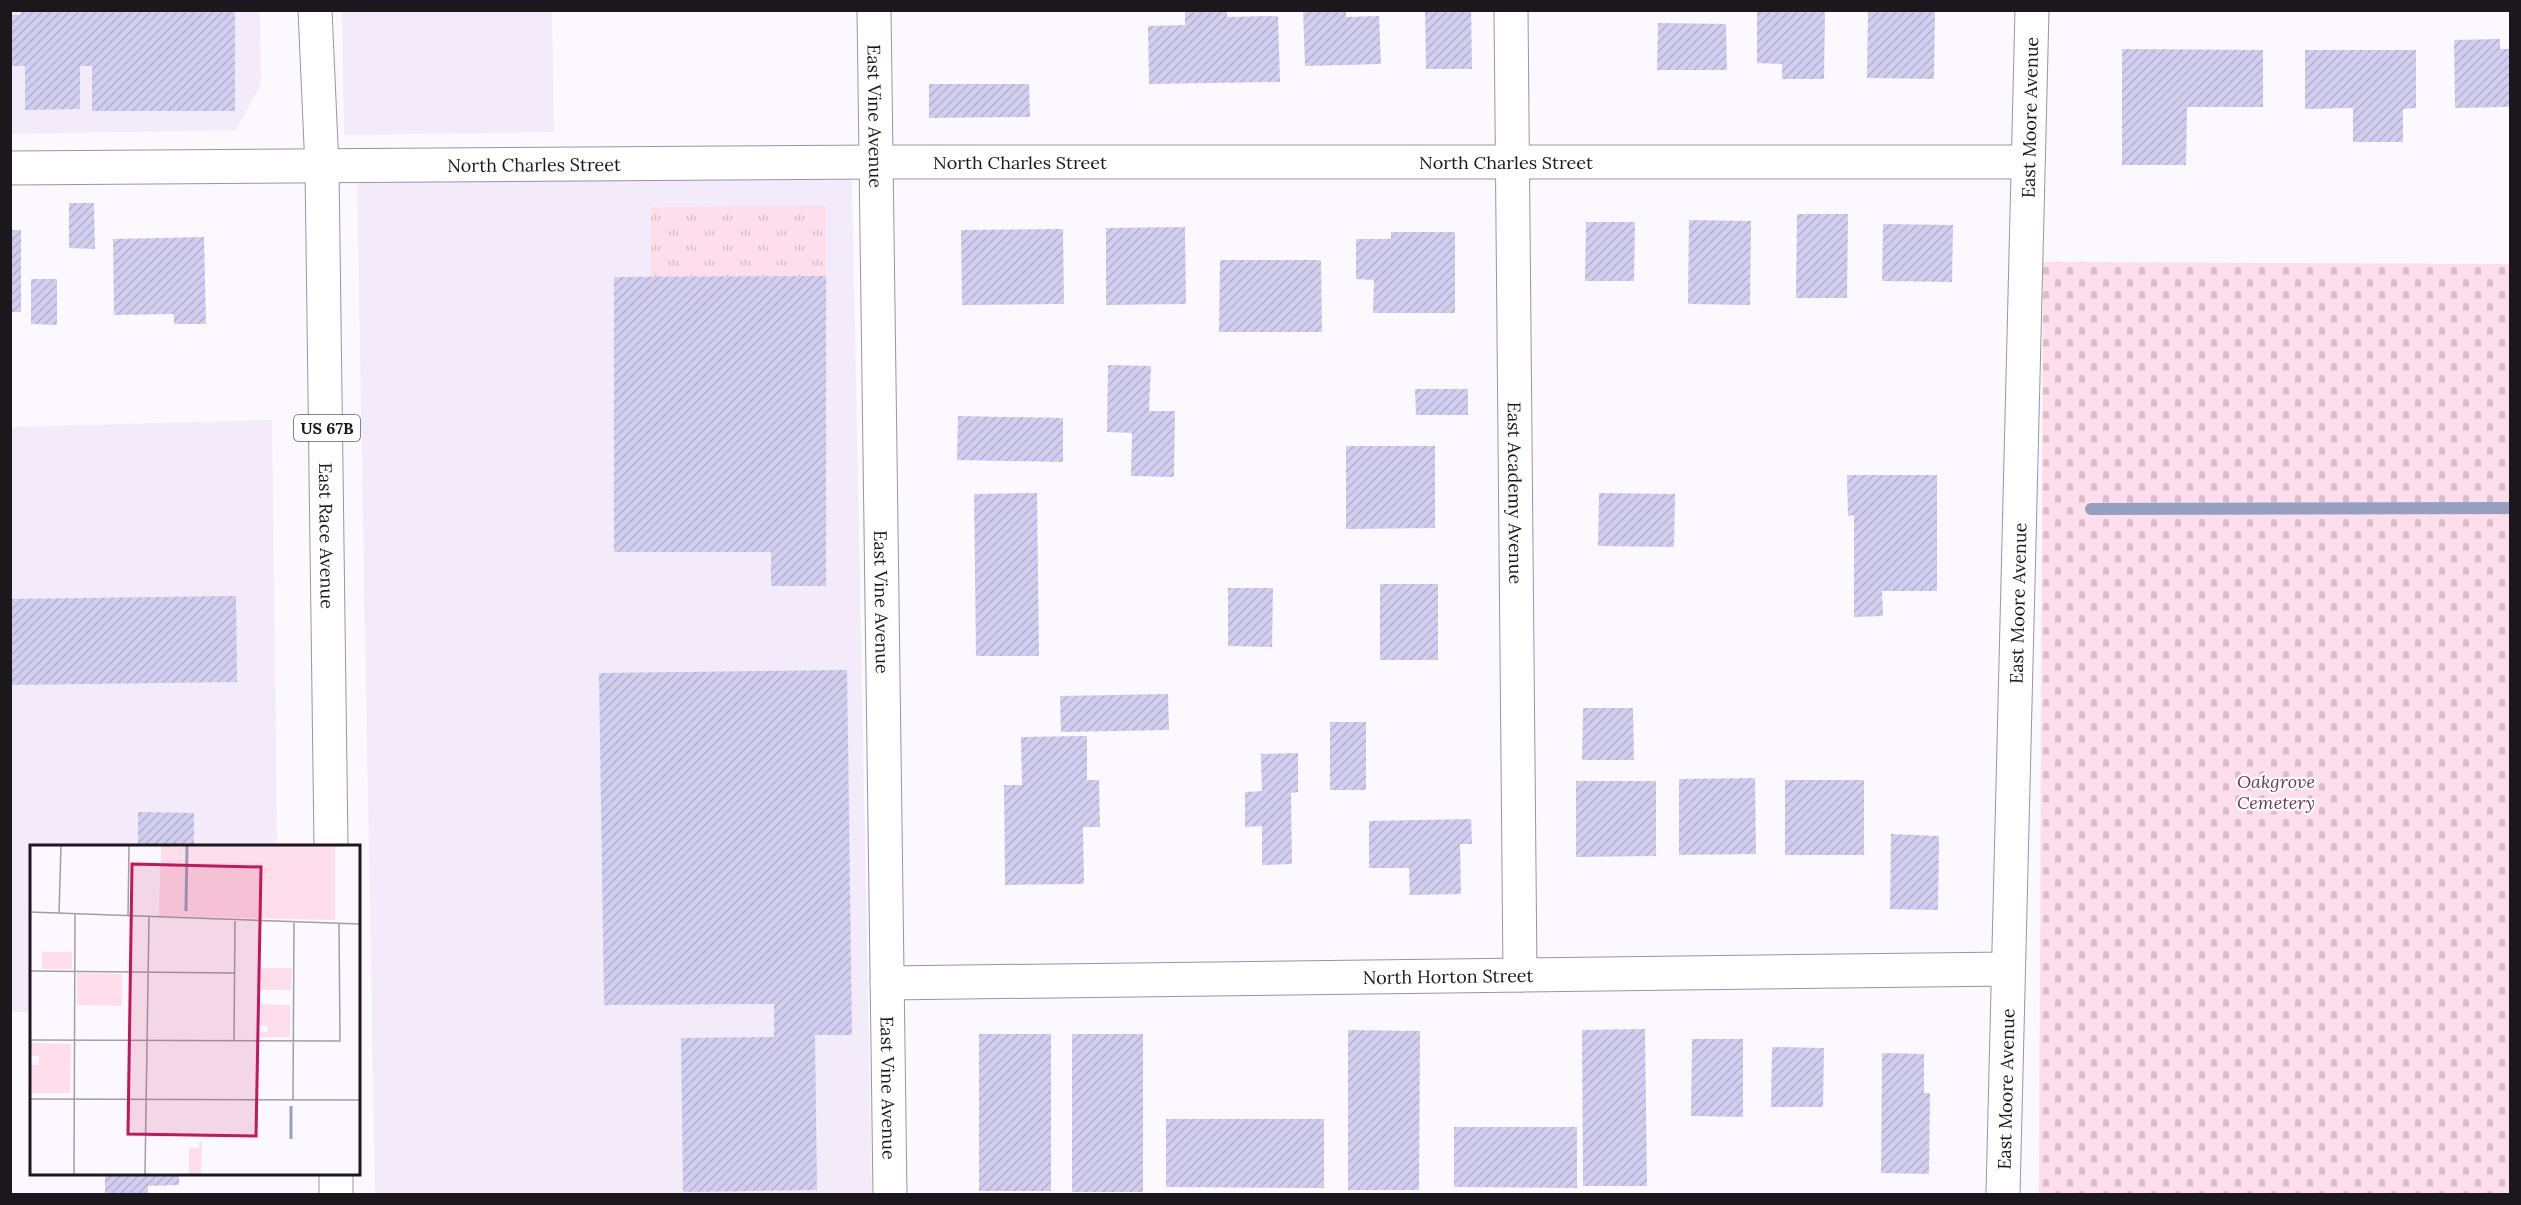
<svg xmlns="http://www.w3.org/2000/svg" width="2521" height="1205" font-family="Lora,serif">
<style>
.built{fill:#f3ebf9}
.grass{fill:url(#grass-tufts)}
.cemetery{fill:url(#cemetery-stones)}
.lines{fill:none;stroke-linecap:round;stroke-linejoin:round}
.stream{stroke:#95a0c0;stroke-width:12}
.building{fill:url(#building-hatch)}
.minor-casing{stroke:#9c93a2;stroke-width:35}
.major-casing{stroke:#9c93a2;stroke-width:35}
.minor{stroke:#fff;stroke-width:33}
.major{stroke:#fff;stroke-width:33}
.labels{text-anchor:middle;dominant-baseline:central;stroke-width:4.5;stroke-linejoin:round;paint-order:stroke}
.shield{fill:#fff;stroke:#5f5d61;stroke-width:1.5}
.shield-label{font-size:16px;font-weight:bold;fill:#1b171d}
.street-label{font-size:18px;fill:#1b171d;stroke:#fff}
.park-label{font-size:18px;font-style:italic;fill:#6d3a51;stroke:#fff}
.inset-river{fill:none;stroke:#95a0c0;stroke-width:3}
.inset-road{fill:none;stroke:#a29ea5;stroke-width:1.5}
.view{fill:#c2185b;fill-opacity:0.15;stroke:#c2185b;stroke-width:3}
.inset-edge{fill:none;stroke:#1b171d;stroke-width:3}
</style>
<defs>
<pattern id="grass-tufts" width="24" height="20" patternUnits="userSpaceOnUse" patternTransform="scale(1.5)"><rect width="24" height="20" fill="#fddeea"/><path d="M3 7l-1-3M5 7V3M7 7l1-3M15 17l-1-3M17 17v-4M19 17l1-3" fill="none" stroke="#d8bec8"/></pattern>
<pattern id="cemetery-stones" width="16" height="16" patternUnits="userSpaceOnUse" patternTransform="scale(1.5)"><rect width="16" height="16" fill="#fddeea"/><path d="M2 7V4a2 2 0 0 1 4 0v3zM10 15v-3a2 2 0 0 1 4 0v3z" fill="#d8bec8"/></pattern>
<pattern id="building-hatch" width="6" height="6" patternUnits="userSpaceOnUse" patternTransform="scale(1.5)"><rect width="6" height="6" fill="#d1cef0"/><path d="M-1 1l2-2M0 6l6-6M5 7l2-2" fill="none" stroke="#b3b0cd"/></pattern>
</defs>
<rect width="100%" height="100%" fill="#fcf8ff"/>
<g class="built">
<polygon points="10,11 260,11 261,84 236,130 11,134"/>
<polygon points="342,11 552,11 554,132 344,135"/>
<polygon points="852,180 872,1194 375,1194 357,181"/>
<polygon points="272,420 277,846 32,846 31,1012 10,1012 10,427"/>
</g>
<polygon class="grass" points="826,206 826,276 651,277 651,207"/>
<polygon class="cemetery" points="2043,262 2510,264 2510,1194 2039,1194"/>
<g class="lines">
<polyline class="stream" points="2091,509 2510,508"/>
</g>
<g class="building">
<polygon points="21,10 235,10 235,111 92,111 92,66 80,66 80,109 25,110 25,66 10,66 10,15 21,15"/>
<polygon points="1185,10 1227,10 1227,17 1278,16 1280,82 1149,84 1148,26 1185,25"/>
<polygon points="1303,10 1346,10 1346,17 1379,16 1381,64 1305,66"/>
<polygon points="1471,10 1472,69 1426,69 1425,11"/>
<polygon points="1757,10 1825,10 1824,79 1782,79 1782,64 1757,63"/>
<polygon points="1868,10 1935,10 1934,79 1867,78"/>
<polygon points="1658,23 1726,24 1727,70 1657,70"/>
<polygon points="2500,39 2500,49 2510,49 2510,107 2455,108 2454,40"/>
<polygon points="2122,49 2263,50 2263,107 2187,107 2186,165 2122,165"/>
<polygon points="2305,50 2416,50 2416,108 2403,109 2403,142 2353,142 2353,108 2305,109"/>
<polygon points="929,84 1029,84 1030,117 929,118"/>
<polygon points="69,203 94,203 95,249 69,248"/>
<polygon points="1797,214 1848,214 1847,298 1796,298"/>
<polygon points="1689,220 1751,221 1750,305 1688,304"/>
<polygon points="1586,222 1635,222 1634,281 1585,281"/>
<polygon points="1883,224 1953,225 1952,282 1882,281"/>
<polygon points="1185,227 1186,304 1106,305 1106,228"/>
<polygon points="1063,229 1064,304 962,305 961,230"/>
<rect x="10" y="230" width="11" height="82"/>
<polygon points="1391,232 1455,232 1455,313 1373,313 1374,280 1356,279 1356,239 1391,239"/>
<polygon points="204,237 206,324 174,324 174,314 114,315 113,239"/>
<polygon points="1220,260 1321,260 1322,332 1219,332"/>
<polygon points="826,276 826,586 771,586 771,552 614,552 614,277"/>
<polygon points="31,279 57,279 57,325 31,324"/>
<polygon points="1108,365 1151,366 1149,411 1175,411 1174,477 1131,476 1132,433 1107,432"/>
<polygon points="1415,389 1468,389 1468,415 1416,415"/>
<polygon points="958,416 1063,418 1063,462 957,460"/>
<polygon points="1346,446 1435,446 1435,528 1346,529"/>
<polygon points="1847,475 1937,475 1937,591 1882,591 1883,616 1854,617 1854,515 1848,516"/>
<polygon points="1037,493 1039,656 976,656 974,494"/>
<polygon points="1599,493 1675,494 1674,547 1598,546"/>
<rect x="1380" y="584" width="58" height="76"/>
<polygon points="1228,588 1273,588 1272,647 1228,646"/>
<polygon points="236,596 237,682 10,685 10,599"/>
<polygon points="847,670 852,1035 815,1035 817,1190 683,1192 681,1038 774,1037 774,1004 604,1005 599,673"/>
<polygon points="1168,694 1169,730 1061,732 1060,696"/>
<polygon points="1583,708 1633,708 1634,760 1582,760"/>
<rect x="1330" y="722" width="36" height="68"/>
<polygon points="1087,736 1087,780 1099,780 1100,827 1083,827 1084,884 1005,885 1004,785 1022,785 1021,737"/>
<polygon points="1298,753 1298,792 1291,793 1292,864 1262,865 1262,826 1245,827 1245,792 1262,791 1261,754"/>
<polygon points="1755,778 1756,854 1679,855 1679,779"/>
<rect x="1785" y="780" width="79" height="75"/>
<polygon points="1576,781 1656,781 1656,856 1576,857"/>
<polygon points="138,812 194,813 194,846 138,846"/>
<polygon points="1471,819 1472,844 1460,844 1461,894 1410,895 1409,868 1369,868 1369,821"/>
<polygon points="1891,834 1939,836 1938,910 1890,909"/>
<polygon points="1645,1029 1647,1186 1583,1186 1582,1030"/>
<polygon points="1348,1030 1420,1031 1419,1190 1348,1190"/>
<rect x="979" y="1034" width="72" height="157"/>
<rect x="1072" y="1034" width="71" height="158"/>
<polygon points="1692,1039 1743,1039 1743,1117 1691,1116"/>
<polygon points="1772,1047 1824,1048 1823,1107 1771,1107"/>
<polygon points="1882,1053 1924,1054 1924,1093 1930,1093 1929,1174 1881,1173"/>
<polygon points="1166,1119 1324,1119 1324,1188 1166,1187"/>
<polygon points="1454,1127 1577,1127 1577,1188 1454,1187"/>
<polygon points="105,1174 179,1174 179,1185 148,1186 148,1194 105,1194"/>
</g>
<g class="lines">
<defs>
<g id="minor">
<path id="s1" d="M874,10L890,1194"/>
<path id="s2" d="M1511,10L1520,975"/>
<path id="s3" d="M10,168L876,162H2028"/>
<path id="s4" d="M887,983L2008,969"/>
<path id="s5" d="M2003,1194L2032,10"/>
</g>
<g id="major">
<path id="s6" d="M315,10L322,168L331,846"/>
<polyline points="336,1174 336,1194"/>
</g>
</defs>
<use href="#minor" class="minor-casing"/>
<use href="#major" class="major-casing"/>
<use href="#minor" class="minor"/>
<use href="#major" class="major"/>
</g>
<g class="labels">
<rect class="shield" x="294" y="415" width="66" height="26" rx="4.5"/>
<g class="shield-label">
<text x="327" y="428">US 67B</text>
</g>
<g class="street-label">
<text stroke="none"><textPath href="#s1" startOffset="106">East Vine Avenue</textPath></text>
<text stroke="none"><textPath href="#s5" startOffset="1077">East Moore Avenue</textPath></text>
<text stroke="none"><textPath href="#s3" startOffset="1010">North Charles Street</textPath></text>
<text stroke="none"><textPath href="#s3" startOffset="1496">North Charles Street</textPath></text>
<text stroke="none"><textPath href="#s3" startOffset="524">North Charles Street</textPath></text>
<text stroke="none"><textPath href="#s2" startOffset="483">East Academy Avenue</textPath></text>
<text stroke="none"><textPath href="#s6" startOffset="526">East Race Avenue</textPath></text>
<text stroke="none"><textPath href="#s5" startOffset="591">East Moore Avenue</textPath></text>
<text stroke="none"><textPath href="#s1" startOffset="592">East Vine Avenue</textPath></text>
<text stroke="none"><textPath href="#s4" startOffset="561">North Horton Street</textPath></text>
<text stroke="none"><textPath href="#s1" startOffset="1078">East Vine Avenue</textPath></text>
<text stroke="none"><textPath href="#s5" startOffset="105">East Moore Avenue</textPath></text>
</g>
<g class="park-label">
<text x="2276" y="781">Oakgrove<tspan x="2276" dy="21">Cemetery</tspan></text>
</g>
</g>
<g transform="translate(30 845)">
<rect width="330" height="330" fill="#fcf8ff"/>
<path d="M12,107H42V124H12ZM231,123H262L261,145H230ZM47,128L92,129V161L47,160ZM231,159L260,160V192H230V187H237L238,181L230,180ZM0,198L41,199L40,248H0V220H9V211H0ZM169,297H172L171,329H159V303H169Z" fill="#fddeea"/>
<path d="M131,1H305V75L129,71Z" fill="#fddeea"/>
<path class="inset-river" d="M156,66L157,1M261,294V261"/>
<path class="inset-road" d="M0,67L330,79M29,69L31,1M98,71L99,1M0,126L204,128M0,195L310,196L309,79M204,196L205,76M0,254L330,255M263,255L264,78M44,329L45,69M115,329L119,72"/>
<path class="view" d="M102,19L231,22L226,291L98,289Z"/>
<rect width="330" height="330" class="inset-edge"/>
</g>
<rect width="2521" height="1205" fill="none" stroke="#1b171d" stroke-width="24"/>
</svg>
